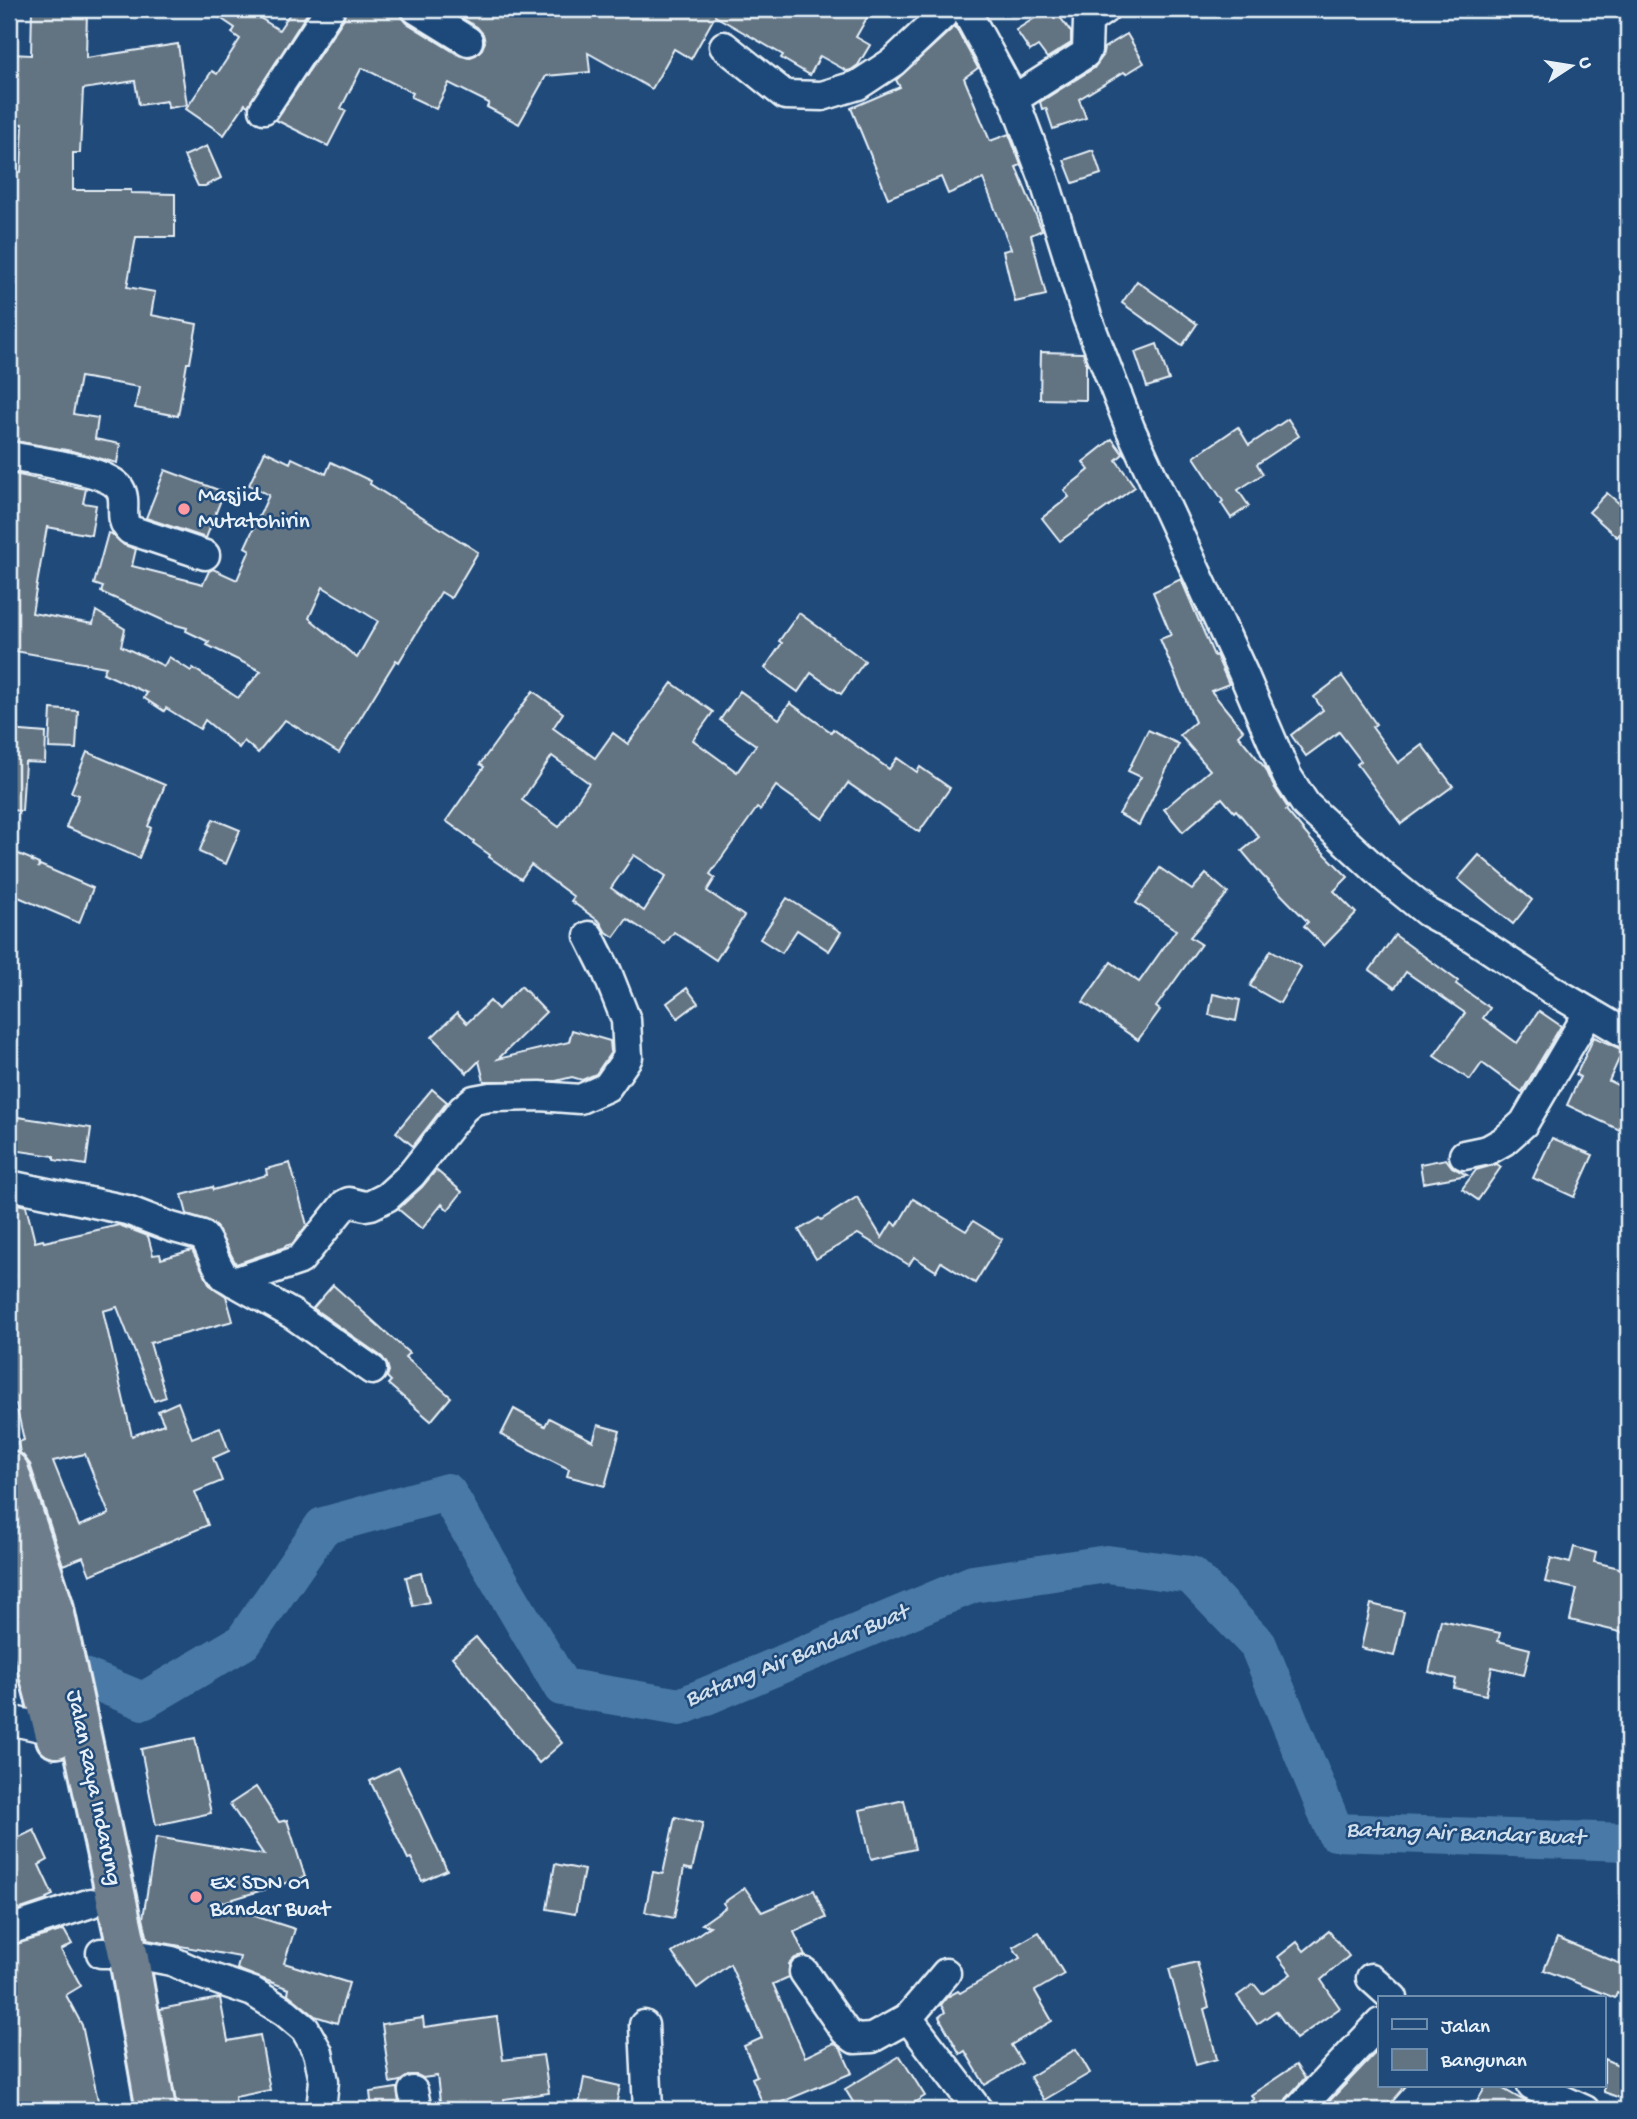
<svg xmlns="http://www.w3.org/2000/svg" width="1637" height="2119" font-family="'Gochi Hand',sans-serif">
<style>
.lines{fill:none;stroke-linecap:round;stroke-linejoin:round}
.river{stroke:#4979a6;stroke-width:38}
.building{fill:#627382;stroke:#e8f1f8;stroke-width:2;fill-rule:evenodd}
.minor-casing{stroke:#e8f1f8;stroke-width:33}
.highway-casing{stroke:#e8f1f8;stroke-width:44}
.minor{stroke:#1f4a7a;stroke-width:28}
.highway{stroke:#6d7d8c;stroke-width:38}
.poi-dot{fill:#ff9aa2;stroke:#1f4a7a;stroke-width:2.5}
.labels{text-anchor:middle;dominant-baseline:central;stroke-width:5;stroke-linejoin:round;paint-order:stroke}
.poi-label{font-size:23px;fill:#e8f1f8;stroke:#1f4a7a;text-anchor:start}
.street-label{font-size:23px;fill:#e8f1f8;stroke:#1f4a7a}
.water-label{font-size:24px;font-style:italic;fill:#d0dfec;stroke:#1f4a7a}
</style>
<rect width="100%" height="100%" fill="#1f4a7a"/>
<filter id="ink" filterUnits="userSpaceOnUse"><feTurbulence type="fractalNoise" baseFrequency=".0143" numOctaves="2"/><feDisplacementMap in="SourceGraphic" scale="14" xChannelSelector="R" yChannelSelector="G"/><feConvolveMatrix kernelMatrix="1 2 1 2 8 2 1 2 1" color-interpolation-filters="sRGB"/></filter>
<g filter="url(#ink)">
<g class="lines">
<polyline class="river" points="9,1646 143,1701 243,1642 323,1526 447,1492 562,1687 680,1707 973,1584 1107,1564 1191,1575 1258,1645 1335,1832 1628,1842"/>
</g>
<g class="building">
<polygon points="32,9 87,9 86,58 178,44 187,105 168,108 167,101 139,105 135,81 83,89 80,153 73,153 73,190 131,190 131,193 175,194 175,237 136,237 127,287 155,292 151,315 197,324 190,363 187,363 178,416 135,408 139,387 80,377 73,414 98,418 95,439 120,444 117,463 72,451 9,440 9,171 21,172 23,124 9,123 11,54 31,55"/>
<polygon points="207,9 246,9 279,30 293,9 310,9 248,106 245,104 224,135 186,109 212,71 217,74 240,39 232,33 235,28"/>
<polygon points="346,9 399,9 402,17 407,23 459,55 468,58 476,55 482,49 485,42 483,34 477,27 447,9 872,9 856,37 870,45 858,65 851,70 847,71 820,56 810,75 781,58 783,55 715,16 691,59 674,49 652,89 588,53 590,72 546,76 519,124 487,107 489,103 449,83 436,109 411,97 413,93 363,68 361,69 341,108 346,111 328,146 276,120 344,18"/>
<polygon points="1049,9 1054,9 1071,32 1071,43 1047,58 1038,46 1030,51 1016,30"/>
<polygon points="955,26 978,68 964,78 990,141 1009,134 1021,165 1016,167 1042,230 1031,235 1046,295 1015,302 1003,251 1011,249 983,179 948,194 941,177 888,198 851,108 900,87 896,80"/>
<polygon points="1127,34 1144,63 1126,74 1124,72 1079,99 1086,118 1053,129 1046,108 1042,109 1040,102 1094,68 1102,57 1104,48"/>
<polygon points="207,146 221,178 205,186 198,186 184,156"/>
<polygon points="1093,150 1101,174 1073,183 1064,160"/>
<polygon points="1137,281 1197,324 1182,346 1122,303"/>
<polygon points="1157,344 1169,380 1147,387 1135,352"/>
<polygon points="1041,352 1083,353 1086,361 1086,400 1040,399"/>
<polygon points="1288,419 1299,436 1257,464 1263,474 1238,490 1249,506 1231,518 1221,503 1223,501 1194,457 1238,427 1249,445"/>
<polygon points="1112,439 1123,454 1116,460 1135,487 1060,541 1042,518 1069,497 1064,490 1089,470 1083,462"/>
<path d="M265,451L290,463L292,458L326,474L331,462L371,481L370,484L478,552L451,598L441,592L399,662L396,660L339,753L285,720L258,753L244,741L239,748L205,720L200,729L166,708L164,711L144,698L147,693L103,673L106,667L9,650V473L86,489L83,503L96,505L91,535L47,527L32,613L93,624L96,611L125,629L121,646L164,666L169,657L191,671L193,668L238,698L261,671L207,645L209,642L186,631L187,628L169,623L101,592L103,587L94,584L108,533L112,534L124,545L136,549L132,566L203,584L209,571L213,569L237,580L250,550L245,547L269,495L249,485ZM323,587L378,621L357,658L309,618Z"/>
<polygon points="165,470 224,492 206,538 146,518"/>
<polygon points="1607,493 1628,511 1628,525 1617,537 1589,512"/>
<polygon points="1181,579 1214,656 1216,655 1229,684 1211,691 1243,730 1238,735 1266,769 1273,785 1288,808 1286,810 1312,841 1348,877 1334,891 1356,913 1324,946 1304,926 1308,922 1262,875 1242,851 1259,837 1236,810 1234,812 1222,798 1183,832 1164,809 1210,770 1180,735 1195,722 1160,639 1171,635 1153,592"/>
<polygon points="799,613 865,661 841,694 811,673 798,692 765,668 782,643 779,641"/>
<polygon points="1342,676 1376,724 1372,727 1398,763 1422,745 1453,786 1401,824 1357,764 1361,761 1339,732 1306,756 1291,735 1323,710 1314,697"/>
<path d="M672,683L713,712L693,740L737,772L756,745L720,720L740,691L779,719L790,703L831,732L833,729L889,769L897,758L917,772L920,767L950,788L919,832L848,783L823,819L776,786L760,810L757,808L710,874L715,878L707,891L744,916L716,960L674,932L665,944L627,919L614,937L605,931L600,922L571,901L574,897L531,865L521,879L489,857L490,855L473,843L474,841L446,821L484,767L480,764L533,691L563,713L553,728L595,758L613,733L628,744ZM552,756L589,783L559,827L522,800ZM634,855L666,876L644,911L611,888Z"/>
<polygon points="51,709 78,711 76,749 49,748"/>
<polygon points="9,730 46,733 45,763 25,762 22,811 9,810"/>
<polygon points="1148,730 1179,744 1139,825 1119,814 1141,777 1128,771"/>
<polygon points="87,752 165,785 148,826 151,828 139,858 66,827 79,795 71,792"/>
<polygon points="213,819 240,830 226,864 199,852"/>
<polygon points="9,850 33,860 32,861 39,864 38,868 40,865 93,888 79,923 9,893"/>
<polygon points="1479,855 1532,900 1513,924 1458,879"/>
<polygon points="1160,868 1192,890 1206,874 1228,893 1190,937 1201,944 1156,1007 1160,1010 1138,1040 1083,1002 1111,962 1139,982 1176,930 1136,903"/>
<polygon points="787,898 841,932 829,951 797,930 782,953 760,939"/>
<polygon points="1395,935 1458,981 1456,984 1490,1008 1483,1018 1517,1043 1539,1011 1561,1026 1522,1092 1482,1063 1470,1080 1434,1056 1465,1013 1406,972 1395,988 1370,970"/>
<polygon points="1271,950 1301,967 1280,1003 1250,986"/>
<polygon points="521,986 546,1012 498,1059 569,1042 572,1030 610,1041 611,1052 596,1074 582,1080 572,1077 556,1081 484,1081 479,1061 467,1073 432,1037 457,1013 467,1023 490,1001 498,1009"/>
<polygon points="687,988 698,1003 678,1018 667,1003"/>
<polygon points="1213,994 1240,1000 1236,1021 1209,1015"/>
<polygon points="1594,1037 1623,1050 1609,1081 1628,1090 1628,1134 1567,1105 1580,1077 1576,1075"/>
<polygon points="432,1089 447,1102 413,1146 396,1132"/>
<polygon points="18,1117 91,1128 86,1165 54,1160 54,1156 13,1150"/>
<polygon points="1552,1138 1593,1155 1574,1197 1533,1178"/>
<polygon points="1446,1159 1452,1167 1467,1175 1423,1183 1420,1164"/>
<polygon points="290,1163 307,1225 292,1244 285,1246 285,1247 236,1264 216,1226 207,1220 187,1214 182,1195 212,1187 213,1190 267,1175 266,1169"/>
<polygon points="1497,1164 1501,1167 1478,1200 1462,1189 1476,1170"/>
<polygon points="436,1170 462,1192 448,1210 442,1204 422,1229 398,1209 422,1187"/>
<polygon points="857,1197 882,1238 892,1222 897,1226 913,1199 966,1231 973,1221 1002,1239 975,1283 941,1262 936,1271 914,1257 909,1265 858,1234 816,1259 799,1230 819,1218 821,1220"/>
<path d="M9,1202L26,1206L35,1242L43,1240L44,1242L119,1225L148,1236L153,1255L160,1254L161,1259L192,1250L210,1285L226,1296L233,1321L150,1343L166,1397L154,1401L117,1307L103,1311L132,1436L164,1424L158,1411L178,1402L192,1438L220,1427L229,1451L213,1458L222,1481L195,1492L208,1525L90,1575L83,1557L63,1565L30,1464L20,1453L18,1442L24,1440L16,1404L9,1405V1278L15,1277L9,1249ZM85,1454L109,1514L79,1526L53,1461Z"/>
<polygon points="333,1285 409,1353 405,1357 451,1397 431,1421 388,1384 391,1381 387,1377 389,1371 387,1364 382,1357 313,1308"/>
<polygon points="514,1409 545,1426 549,1418 593,1441 598,1425 620,1431 605,1486 567,1476 569,1469 501,1435"/>
<polygon points="1574,1547 1596,1553 1594,1562 1628,1570 1628,1634 1570,1620 1577,1589 1545,1582 1551,1558 1570,1563"/>
<polygon points="421,1573 429,1602 413,1606 406,1577"/>
<polygon points="1371,1604 1404,1612 1394,1656 1361,1648"/>
<polygon points="1441,1620 1500,1633 1498,1641 1530,1649 1524,1675 1492,1667 1486,1695 1454,1688 1456,1679 1429,1672"/>
<polygon points="476,1637 562,1743 539,1763 452,1657"/>
<polygon points="195,1738 211,1813 156,1825 141,1749"/>
<polygon points="399,1767 447,1870 422,1881 411,1858 408,1859 370,1781"/>
<polygon points="256,1787 279,1822 287,1820 305,1877 217,1904 295,1929 284,1963 349,1983 337,2023 315,2016 288,1994 289,1989 237,1969 240,1957 148,1940 143,1918 156,1837 264,1855 230,1804"/>
<polygon points="904,1800 915,1849 871,1859 860,1810"/>
<polygon points="675,1817 703,1823 692,1870 684,1868 674,1918 645,1912 653,1872 663,1874"/>
<polygon points="34,1830 48,1860 39,1865 53,1895 46,1898 47,1900 9,1913 9,1842"/>
<polygon points="555,1864 584,1870 575,1914 547,1909"/>
<polygon points="745,1888 762,1912 814,1890 826,1918 794,1932 805,1956 795,1958 789,1964 789,1977 773,1984 805,2057 834,2043 841,2049 852,2073 765,2109 752,2078 757,2076 744,2046 762,2038 730,1964 697,1988 672,1953 710,1926 702,1924 726,1907 723,1903"/>
<polygon points="64,1930 72,1944 61,1950 81,1986 66,1995 82,2025 100,2110 18,2110 9,2093 9,1946"/>
<polygon points="1329,1931 1349,1956 1321,1980 1340,2008 1296,2039 1276,2011 1257,2024 1237,1996 1254,1984 1262,1994 1291,1974 1278,1957 1297,1942 1304,1951"/>
<polygon points="1039,1932 1064,1974 1035,1991 1052,2021 1011,2045 1022,2063 985,2085 965,2051 960,2054 939,2017 945,2012 941,2005 947,1997 958,1991 960,1993 1020,1958 1013,1947"/>
<polygon points="1557,1938 1628,1967 1628,1997 1617,1993 1615,1998 1544,1970"/>
<polygon points="1197,1962 1209,2007 1204,2009 1217,2059 1196,2065 1169,1969"/>
<polygon points="220,1998 228,2041 260,2035 270,2090 235,2097 237,2110 177,2110 160,2009"/>
<polygon points="497,2017 503,2060 543,2055 549,2093 504,2099 505,2110 441,2110 437,2076 423,2078 417,2075 410,2075 400,2081 390,2083 382,2024 423,2018 424,2027"/>
<polygon points="1380,2048 1380,2086 1406,2086 1385,2110 1321,2110"/>
<polygon points="1076,2049 1090,2073 1044,2100 1030,2077"/>
<polygon points="900,2056 925,2096 902,2110 858,2110 845,2089"/>
<polygon points="1604,2059 1628,2069 1628,2101 1604,2092"/>
<polygon points="1296,2065 1305,2078 1286,2099 1282,2110 1237,2110 1254,2099 1251,2095"/>
<polygon points="584,2078 620,2086 615,2110 578,2110"/>
<polygon points="1486,2086 1498,2086 1540,2110 1472,2110"/>
<polygon points="397,2088 400,2110 372,2110 370,2092"/>
</g>
<g class="lines">
<defs>
<g id="minor">
<polyline points="416,9 468,41"/>
<polyline points="965,9 1014,99 1044,179 1087,317 1130,428 1243,673 1287,776 1306,805 1385,878 1427,912 1467,934 1552,990 1628,1035"/>
<polyline points="724,46 785,95 822,96 858,85 893,62 949,9"/>
<polyline points="1014,99 1085,54 1087,50 1088,21 1105,9"/>
<polyline points="264,109 330,9"/>
<path d="M9,456C33,461 107,469 120,489C128,502 117,519 130,530L205,555"/>
<polyline points="1464,1155 1488,1150 1504,1141 1524,1123 1589,1012"/>
<path d="M9,1185L127,1210L171,1227L203,1236C212,1248 214,1263 224,1276L292,1314L372,1370"/>
<polyline points="234,1282 300,1260 345,1204 349,1202 365,1206 371,1205 387,1197 411,1175 463,1109 474,1100 490,1097 540,1096 580,1099 607,1087 628,1057 626,1020 607,972 589,936"/>
<polyline points="9,1720 54,1730"/>
<polyline points="9,1930 91,1903"/>
<polyline points="101,1953 128,1953 172,1961 200,1974 253,1992 285,2012 305,2029 318,2052 324,2081 321,2110"/>
<polyline points="804,1972 845,2031 855,2039 872,2038 908,2018 978,2110"/>
<polyline points="1371,1978 1393,1998"/>
<polyline points="908,2018 946,1973"/>
<polyline points="644,2025 648,2110"/>
<polyline points="1532,2086 1585,2110"/>
<polyline points="413,2091 417,2110"/>
<polyline points="1298,2110 1380,2023"/>
</g>
<g id="highway">
<polyline points="9,1471 53,1605 128,1953 156,2110"/>
<polyline points="9,1559 56,1738"/>
</g>
</defs>
<use href="#minor" class="minor-casing"/>
<use href="#highway" class="highway-casing"/>
<use href="#minor" class="minor"/>
<use href="#highway" class="highway"/>
</g>
</g>
<g class="poi-dot">
<circle cx="184" cy="509" r="7"/>
<circle cx="196" cy="1897" r="7"/>
</g>
<g class="labels">
<g class="poi-label">
<text x="198" y="496">Masjid<tspan x="198" dy="26">Mutatohirin</tspan></text>
<text x="210" y="1884">Ex SDN 01<tspan x="210" dy="26">Bandar Buat</tspan></text>
</g>
<g class="street-label">
<text transform="translate(93 1788) rotate(78)">Jalan Raya Indarung</text>
</g>
<g class="water-label">
<text transform="translate(797 1657) rotate(-22)">Batang Air Bandar Buat</text>
<text transform="translate(1465 1835) rotate(2)">Batang Air Bandar Buat</text>
</g>
</g>
<rect width="1637" height="2119" fill="none" stroke="#1f4a7a" stroke-width="35"/>
<rect x="18" y="18" width="1602" height="2084" fill="none" stroke="#e8f1f8" stroke-width="2.5" filter="url(#ink)"/>
<rect x="1378" y="1996" width="228" height="91" fill="#1f4a7a" stroke="#6f8dac" stroke-width="2"/>
<rect x="1392" y="2019" width="35" height="10" fill="#1f4a7a" stroke="#6f8dac" stroke-width="2"/>
<text x="1441" y="2032" font-size="21" fill="#e8f1f8">Jalan</text>
<rect x="1392" y="2049" width="35" height="21" fill="#627382" stroke="#6f8dac" stroke-width="2"/>
<text x="1441" y="2066" font-size="21" fill="#e8f1f8">Bangunan</text>
<g transform="translate(1571 66) rotate(78)" stroke="#1f4a7a" stroke-width="5" paint-order="stroke">
<path d="M0-5L12 26L0 18L-12 26Z" fill="#e8f1f8"/>
<text y="-10" font-size="19" font-weight="bold" text-anchor="middle" fill="#e8f1f8">U</text>
</g>
</svg>
